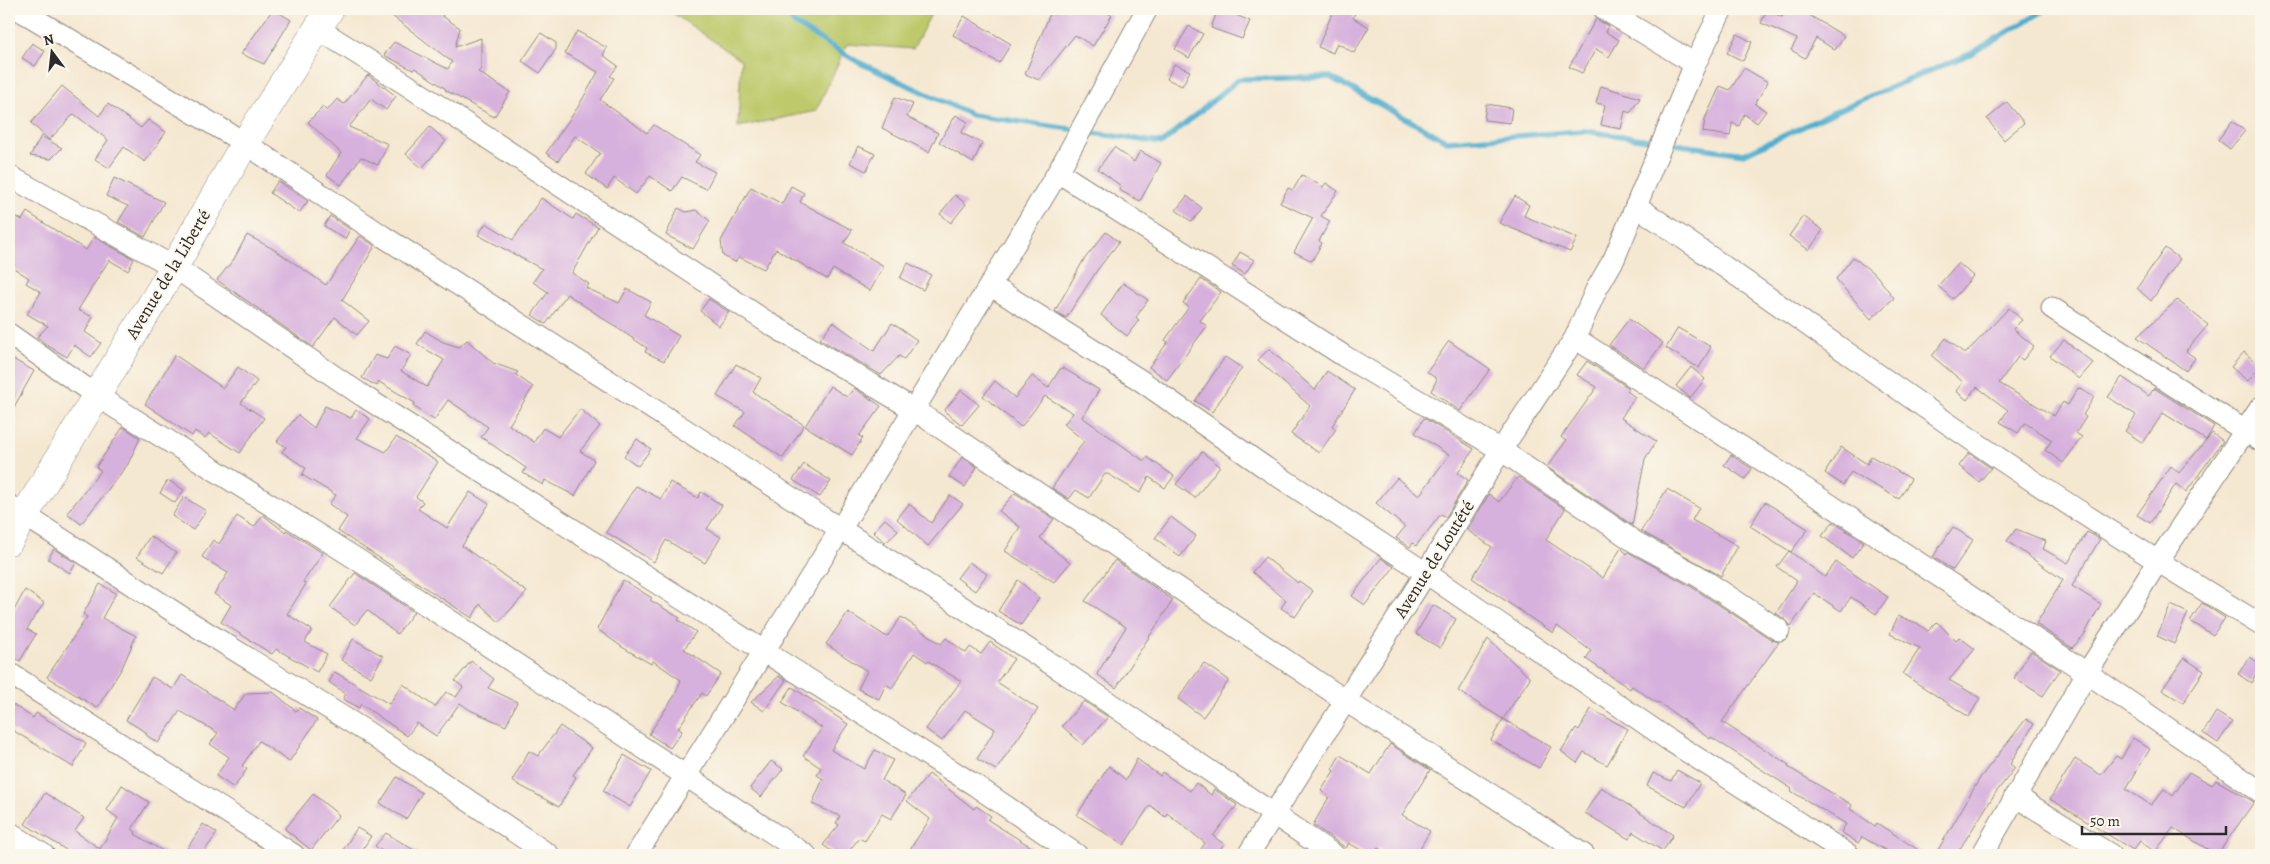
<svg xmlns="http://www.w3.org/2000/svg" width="2270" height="864" font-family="Alegreya,serif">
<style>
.green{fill:#bdc96a;stroke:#747a4a}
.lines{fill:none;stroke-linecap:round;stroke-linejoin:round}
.stream{stroke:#50aecf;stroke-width:5.5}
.building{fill:#d7b1dd}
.minor-casing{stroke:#908a7e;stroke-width:23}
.tertiary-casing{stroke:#908a7e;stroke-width:29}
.minor{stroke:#fff;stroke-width:21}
.tertiary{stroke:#fff;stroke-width:28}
.labels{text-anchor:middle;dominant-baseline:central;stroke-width:4;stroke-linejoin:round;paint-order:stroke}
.street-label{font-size:18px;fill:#2b2b2b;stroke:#fbf7ec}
</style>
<rect width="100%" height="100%" fill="#fbf7ec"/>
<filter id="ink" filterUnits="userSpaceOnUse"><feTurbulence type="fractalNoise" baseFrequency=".02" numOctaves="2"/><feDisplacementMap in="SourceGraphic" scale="10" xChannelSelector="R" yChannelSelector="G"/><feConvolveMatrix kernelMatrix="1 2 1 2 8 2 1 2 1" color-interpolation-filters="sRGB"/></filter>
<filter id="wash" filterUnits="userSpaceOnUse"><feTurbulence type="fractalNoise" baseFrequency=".0096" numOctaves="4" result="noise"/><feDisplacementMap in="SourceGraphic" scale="20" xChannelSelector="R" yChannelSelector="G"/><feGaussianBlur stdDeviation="1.12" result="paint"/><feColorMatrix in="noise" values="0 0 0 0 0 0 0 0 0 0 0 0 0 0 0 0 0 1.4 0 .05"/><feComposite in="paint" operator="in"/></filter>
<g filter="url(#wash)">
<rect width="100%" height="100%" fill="#f5e8d1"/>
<polygon class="green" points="667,9 928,9 932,12 913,49 847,44 816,111 738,127 741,60"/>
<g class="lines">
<g class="stream">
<polyline points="787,9 793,23 858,62 972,115 1077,130"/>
<polyline points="1086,132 1162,143 1239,79 1330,77 1447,141 1584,131 1657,141"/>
<polyline points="1667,143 1744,154 1854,103 1970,54 2047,9"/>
</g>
</g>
<g id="blocks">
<g class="building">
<polygon points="273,9 291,20 264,64 241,54"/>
<polygon points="383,9 446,9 442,16 460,28 455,47 481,38 481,69 478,72 510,92 494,117 445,90 446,89 415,68 413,70 384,55 394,42 448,69 452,62"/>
<polygon points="1052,9 1099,9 1112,15 1093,46 1075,35 1039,80 1025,74"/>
<polygon points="1218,9 1241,9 1236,15 1250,21 1242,39 1211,28"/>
<polygon points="1334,9 1346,9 1355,13 1353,18 1369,27 1354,53 1337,43 1333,53 1318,47"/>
<polygon points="1787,9 1799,9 1844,36 1835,50 1816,38 1805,58 1791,50 1797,39 1761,23 1767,10 1782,17"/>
<polygon points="964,16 1011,44 999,63 953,35"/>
<polygon points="1596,19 1609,26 1606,32 1619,40 1609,57 1596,49 1582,73 1569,67"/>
<polygon points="1189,26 1203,34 1189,58 1175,49"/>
<polygon points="577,31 607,48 603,55 618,66 610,76 614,78 600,100 647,133 654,125 700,155 695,162 715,172 706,189 682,177 672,191 650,176 636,194 614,178 607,189 586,174 600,153 575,136 558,161 546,153 578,107 598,72 565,53"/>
<polygon points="541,33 556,43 556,49 540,73 522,61"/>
<polygon points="1737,34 1752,42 1743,61 1727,53"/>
<polygon points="32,43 45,51 35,66 22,58"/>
<polygon points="1174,64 1190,71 1182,86 1167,79"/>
<polygon points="1744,68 1768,82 1755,104 1766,111 1757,123 1744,114 1739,126 1732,123 1730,136 1703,132 1705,119 1720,86 1730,90"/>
<polygon points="368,75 396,96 386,110 371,99 349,127 388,144 378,165 361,157 341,185 327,175 341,153 308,122 323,107 327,111 337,99 344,104"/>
<polygon points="62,86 99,116 108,104 141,128 148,120 166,132 145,162 124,147 109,168 95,159 108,140 74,114 49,140 31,123"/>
<polygon points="1601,86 1640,98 1630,113 1625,111 1621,129 1601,125 1605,105 1596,103"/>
<polygon points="895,97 913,104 907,117 938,133 929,152 882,128"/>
<polygon points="2007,102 2024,123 2004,140 1987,119"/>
<polygon points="1486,104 1512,108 1510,123 1484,120"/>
<polygon points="956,115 968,122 961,133 982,143 973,163 939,142"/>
<polygon points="2232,121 2245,131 2230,149 2218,140"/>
<polygon points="430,127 446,141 422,168 406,154"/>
<polygon points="41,136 62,148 51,159 30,156"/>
<polygon points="858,146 875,154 866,171 850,163"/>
<polygon points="1114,147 1134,162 1140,151 1161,163 1140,201 1119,190 1121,186 1098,169"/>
<polygon points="1302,175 1323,187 1326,183 1338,191 1321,216 1330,221 1319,241 1322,243 1312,261 1294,252 1313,218 1280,203 1288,188 1293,190"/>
<polygon points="114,178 164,202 145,237 118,222 128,206 106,196"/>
<polygon points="278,181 308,201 299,213 270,193"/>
<polygon points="791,186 804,193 800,202 852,230 844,243 884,266 870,291 833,269 827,279 776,249 764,269 739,257 735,262 723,256 721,241 751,187 782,204"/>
<polygon points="955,195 966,204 951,223 940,214"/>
<polygon points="1187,196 1202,208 1192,222 1176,210"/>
<polygon points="1515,196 1529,205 1524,216 1577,238 1570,252 1499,223"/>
<polygon points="541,198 573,219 576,214 598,227 572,273 589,284 586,288 619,303 627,289 651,302 644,315 679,336 664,361 645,352 647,348 567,294 546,324 532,315 548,292 533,282 542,269 478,235 486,223 513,240"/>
<polygon points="678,208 686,212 696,210 710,221 693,249 666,235"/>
<polygon points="9,212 22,220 27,212 86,250 94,237 134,259 128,271 109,260 78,310 93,317 85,332 101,343 91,357 74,345 67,357 48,346 37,337 48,326 27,314 41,292 26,283 29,278 9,265"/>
<polygon points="330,216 350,229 345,239 324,226"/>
<polygon points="1803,216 1823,230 1809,250 1789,236"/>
<polygon points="1106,232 1119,242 1098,269 1066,318 1055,311 1083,261"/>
<polygon points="247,235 275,250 326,285 360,236 375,246 342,300 369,321 357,335 335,317 313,347 217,280 234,259"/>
<polygon points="2165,248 2180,259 2151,301 2137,288"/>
<polygon points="1240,252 1254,260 1245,274 1232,266"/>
<polygon points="1853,257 1876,275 1894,298 1871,319 1836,279"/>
<polygon points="908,263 931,275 923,290 900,278"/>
<polygon points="1958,263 1973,276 1953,299 1938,286"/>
<polygon points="1201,279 1221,292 1200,321 1207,326 1167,380 1149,367 1168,342 1165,340 1189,307 1183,303"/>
<polygon points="1123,283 1148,300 1136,317 1139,320 1127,336 1101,315"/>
<polygon points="709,299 729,312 719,326 700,311"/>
<polygon points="2177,300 2208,325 2186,351 2195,358 2186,371 2137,337"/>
<polygon points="2009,308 2022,320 2013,329 2034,346 2023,360 2018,357 1999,383 2054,416 2063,402 2068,405 2078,388 2094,397 2083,415 2086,417 2076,433 2082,437 2063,463 2045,450 2052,440 2025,423 2018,433 2000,422 2008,410 1977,387 1967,400 1956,391 1963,382 1932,356 1946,338 1965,354"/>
<polygon points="1629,319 1663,343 1644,368 1609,345"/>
<polygon points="833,322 874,351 892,323 917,340 904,359 899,356 881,375 820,339"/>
<polygon points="1678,328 1711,347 1699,368 1666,348"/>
<polygon points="425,331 443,342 459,347 467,340 493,363 518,372 516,375 533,387 509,425 534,442 543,428 558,437 580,409 600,426 580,451 594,460 575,496 545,480 543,485 523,473 526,468 481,437 488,427 448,400 434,420 413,406 415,403 379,382 377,386 362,378 375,355 387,359 395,346 411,355 401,371 427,387 444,360 417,344"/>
<polygon points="2064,340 2093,363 2079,379 2050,356"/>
<polygon points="1449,341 1490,369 1460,411 1431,391 1437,379 1427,372"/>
<polygon points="1269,349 1315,390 1327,371 1355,390 1332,426 1336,429 1319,453 1291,434 1310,406 1258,360"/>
<polygon points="2244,352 2260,366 2248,381 2231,367"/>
<polygon points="175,355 223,388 238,367 257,381 241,403 264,418 240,453 209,433 205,438 195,431 192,436 145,404"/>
<polygon points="9,357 34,371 9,416"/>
<polygon points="1225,357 1242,368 1212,412 1195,401"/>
<polygon points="1587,361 1629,388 1627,391 1635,397 1621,418 1656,441 1645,459 1632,525 1547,467 1566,441 1561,437 1597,387 1577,375"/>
<polygon points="736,364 761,378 753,392 804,425 783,458 735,426 745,412 717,396"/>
<polygon points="1691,367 1705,379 1690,398 1676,386"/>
<polygon points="1063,368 1099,390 1082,417 1144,461 1147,457 1174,476 1165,488 1149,477 1140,493 1108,474 1105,474 1089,498 1076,490 1069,499 1052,488 1084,441 1064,424 1073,413 1045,396 1021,427 983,396 995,381 1015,398 1032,376 1048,388 1060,369"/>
<polygon points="2122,377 2149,396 2154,388 2214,426 2206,440 2163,413 2143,443 2125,431 2136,415 2108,397"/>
<polygon points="830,386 847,397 854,388 881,406 859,436 863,438 852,455 805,426"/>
<polygon points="961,390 979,405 962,425 944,411"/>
<polygon points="325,406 351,418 356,410 370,419 357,438 386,452 396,437 438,462 416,497 423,502 418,509 447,528 470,492 489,504 462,546 527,592 499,622 480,604 472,618 338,531 347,517 329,504 336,495 302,475 306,468 282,452 286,447 277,441 298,415 314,428"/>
<polygon points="1424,418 1474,449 1458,473 1468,480 1446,517 1441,514 1416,546 1413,543 1410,547 1396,538 1405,527 1376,503 1397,478 1419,496 1449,455 1415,433"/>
<polygon points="123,427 140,438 128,464 81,524 67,513 101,471 96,467"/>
<polygon points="2212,433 2223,441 2186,492 2176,484 2150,523 2137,515 2171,466 2179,473"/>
<polygon points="637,439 651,449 638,466 624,456"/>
<polygon points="1841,447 1867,464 1871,456 1911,479 1899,499 1851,472 1843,485 1825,473"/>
<polygon points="1202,452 1220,466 1195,498 1176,484"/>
<polygon points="1969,453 1991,468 1979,482 1959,466"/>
<polygon points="1731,455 1752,469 1745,479 1724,465"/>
<polygon points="962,457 977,467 965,487 949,477"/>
<polygon points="804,464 831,481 820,497 793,480"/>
<polygon points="1518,477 1565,509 1546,540 1603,578 1621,548 1627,554 1628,552 1692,587 1772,640 1779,642 1722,722 1789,765 1788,767 1852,805 1850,809 1875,826 1877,823 1926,855 1894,855 1862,837 1858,843 1841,832 1846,824 1791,791 1792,789 1711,737 1710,739 1658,702 1657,703 1632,686 1630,689 1586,659 1591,651 1557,626 1553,633 1472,578 1492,547 1467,530 1489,494 1499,502"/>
<polygon points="168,480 184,490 175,503 160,493"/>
<polygon points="670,482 698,498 701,492 722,505 707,529 721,537 705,563 666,540 654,562 606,532 636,486 661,499"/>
<polygon points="1667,489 1699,508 1692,520 1738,546 1721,576 1641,531"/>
<polygon points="1015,493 1054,519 1040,538 1070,563 1054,582 1005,551 1020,527 999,511"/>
<polygon points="950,495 963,504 928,546 897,519 909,504 931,523"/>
<polygon points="184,497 206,511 193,530 172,516"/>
<polygon points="1765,502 1808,529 1791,552 1750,526"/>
<polygon points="263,515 285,532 286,530 323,553 303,582 306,584 287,614 312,630 305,642 327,654 317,672 276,649 272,654 221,622 231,605 214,594 228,573 202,557 213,540 219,544 237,516 254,527"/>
<polygon points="1171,517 1196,536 1180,557 1155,538"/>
<polygon points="885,519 898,530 886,543 873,532"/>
<polygon points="1833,522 1864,542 1852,558 1822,536"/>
<polygon points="1953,527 1973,540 1953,570 1933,557"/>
<polygon points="2016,529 2046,541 2043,549 2068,563 2087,532 2100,539 2072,586 2101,604 2084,635 2072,648 2036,624 2063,580 2007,541"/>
<polygon points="150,536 176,553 163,573 137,557"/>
<polygon points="54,549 76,563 70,573 48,559"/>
<polygon points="1789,551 1825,577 1836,562 1888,597 1876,614 1851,597 1841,611 1814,593 1791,626 1786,620 1776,613 1797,581 1777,567"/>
<polygon points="1265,557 1298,583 1299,581 1313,591 1295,617 1281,608 1286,600 1252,572"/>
<polygon points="1381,558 1394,567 1365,605 1352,596"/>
<polygon points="1115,560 1173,600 1116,688 1097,674 1126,627 1085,601"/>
<polygon points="969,562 987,574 975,591 957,578"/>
<polygon points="355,573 414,612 397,634 367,610 355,625 330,607"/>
<polygon points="623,580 652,598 650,600 680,618 678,620 696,632 684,649 721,674 706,696 702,693 678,728 682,731 670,748 649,734 675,695 681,680 653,661 651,664 622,647 597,629"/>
<polygon points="1018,580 1039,598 1021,625 998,611"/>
<polygon points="100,584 116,593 102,618 136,636 122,668 97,708 47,677 87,617 83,614"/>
<polygon points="25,590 44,603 27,629 36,634 20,661 9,654 9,620"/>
<polygon points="2202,603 2225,618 2213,635 2190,621"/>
<polygon points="1433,605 1456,619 1440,648 1416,634"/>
<polygon points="2171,605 2188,613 2174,644 2157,636"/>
<polygon points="848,612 887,637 901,617 941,644 946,638 966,653 970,647 981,654 990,642 1014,659 997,682 1038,709 996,770 977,759 995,729 965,710 942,741 926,729 961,681 928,661 927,662 914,653 892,688 886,684 879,699 858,689 867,671 826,644"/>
<polygon points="1898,616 1917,623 1928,631 1937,622 1956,641 1959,637 1975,649 1949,680 1980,698 1969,717 1903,674 1920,648 1890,634"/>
<polygon points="353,639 383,656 371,677 341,660"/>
<polygon points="1488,639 1530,678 1503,719 1458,691"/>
<polygon points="2031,651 2060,670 2043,696 2014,678"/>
<polygon points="2250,657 2261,665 2251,683 2238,674"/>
<polygon points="2184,658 2204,671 2183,703 2162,690"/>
<polygon points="471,661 494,679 488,688 517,702 506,726 470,710 460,703 436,736 417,723 407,736 361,704 359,708 343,699 346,694 329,682 335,672 389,704 403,684 435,707 446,692 456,697 463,687 455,681"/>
<polygon points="1204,663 1229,680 1203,717 1178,699"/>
<polygon points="182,675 234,710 246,693 273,692 296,711 299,708 317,720 289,762 259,741 242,766 247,769 234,788 216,776 229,757 210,744 218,733 180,711 158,743 146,735 147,733 126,720 152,677 173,689"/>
<polygon points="779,676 786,680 764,711 751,702"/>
<polygon points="792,687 848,724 831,750 864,769 875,750 893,760 882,780 906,795 891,819 882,814 865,841 859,838 846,855 837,855 823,845 839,825 836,823 840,816 812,804 823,779 817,775 821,768 803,756 822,728 782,702"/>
<polygon points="1084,701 1108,717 1083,745 1062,726"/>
<polygon points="9,702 33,718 36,713 86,743 73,767 9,728"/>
<polygon points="1591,709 1628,729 1607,765 1584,752 1577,763 1561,751 1576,728 1579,730"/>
<polygon points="2216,712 2232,722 2218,743 2203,733"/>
<polygon points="1503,719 1551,747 1539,768 1491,740"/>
<polygon points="2026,719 2034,724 2010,764 2015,768 1994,795 1956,855 1935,855 1980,778"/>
<polygon points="560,726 592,748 573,775 576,777 559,807 512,781 529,751 538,756"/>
<polygon points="2133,738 2150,749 2126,789 2151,805 2164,789 2173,796 2189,772 2212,785 2216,780 2254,802 2217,855 2173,828 2155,852 2140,841 2133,850 2050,799 2075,759 2101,775 2116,756 2121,759"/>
<polygon points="1390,744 1430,770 1402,815 1430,831 1416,855 1390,855 1378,848 1373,855 1369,855 1349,843 1346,848 1313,825 1329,797 1321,791 1334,771 1332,769 1340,755 1371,774"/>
<polygon points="624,755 651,771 630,807 603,791"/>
<polygon points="1137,759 1160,776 1162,772 1190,791 1196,783 1211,795 1214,789 1237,805 1213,836 1224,844 1216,855 1197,855 1205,843 1167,813 1165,817 1150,805 1124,845 1077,815 1109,766 1126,780"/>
<polygon points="771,761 783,769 761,797 750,788"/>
<polygon points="1677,770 1700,783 1686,807 1647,786 1653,773 1671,781"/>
<polygon points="929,774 974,809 976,806 991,816 988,820 1044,855 906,855 930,819 907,801"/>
<polygon points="397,777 422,793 406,819 380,803"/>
<polygon points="122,785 149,802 132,829 136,832 135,834 169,855 74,855 25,824 45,793 84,818 75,831 100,849 118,818 107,810"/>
<polygon points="1601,787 1673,835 1663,851 1633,832 1629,839 1585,813"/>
<polygon points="313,794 339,815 311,850 285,829"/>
<polygon points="203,824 217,833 202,855 183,855"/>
<polygon points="357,828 371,836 359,855 340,855"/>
<polygon points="386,833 422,855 388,855 375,846"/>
</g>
</g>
</g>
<g filter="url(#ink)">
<use href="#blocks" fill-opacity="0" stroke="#908a7e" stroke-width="1"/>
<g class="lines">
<defs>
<g id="minor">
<polyline points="18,9 245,143 384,237 1059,669 1334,855"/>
<polyline points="1604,9 1695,64"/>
<polyline points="317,28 404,83 770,324 913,409 1346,701 1584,855"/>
<polyline points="1058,172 1344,356 1501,450 1635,542 1698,576 1779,630"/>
<polyline points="9,176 174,267 363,396 976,786 1077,855"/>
<path d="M1636,206C1744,279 1849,355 1956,429C2055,498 2158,562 2261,625"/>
<polyline points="990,285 1140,380 1266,468 1426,573 1669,740 1849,855"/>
<polyline points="2052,308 2261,441"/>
<polyline points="9,334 97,396 355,558 806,855"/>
<polyline points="1575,338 2087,673 2261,792"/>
<polyline points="9,505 188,621 367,732 549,855"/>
<polyline points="9,673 294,855"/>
<polyline points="2015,796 2111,855"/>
<polyline points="9,832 44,855"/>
<polyline points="636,855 840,530 990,285 1058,172 1147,9"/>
<polyline points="1248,855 1426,573 1501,450 1575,338 1596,290 1614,259 1695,64 1722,9"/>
<polyline points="1982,855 2087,673 2158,561 2261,407"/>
</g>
<polyline id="tertiary" points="9,541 174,267 245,143 330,9"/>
</defs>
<use href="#minor" class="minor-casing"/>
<use href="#tertiary" class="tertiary-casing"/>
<use href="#minor" class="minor"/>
<use href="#tertiary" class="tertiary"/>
</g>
</g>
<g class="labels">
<g class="street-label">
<text transform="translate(168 274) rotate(-59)">Avenue de la Liberté</text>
<text transform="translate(1434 559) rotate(-58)">Avenue de Loutété</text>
</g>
</g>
<rect width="2270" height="864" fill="none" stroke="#fbf7ec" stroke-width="30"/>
<g transform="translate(52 52) rotate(345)" stroke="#fbf7ec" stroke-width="4" paint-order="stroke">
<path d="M0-4L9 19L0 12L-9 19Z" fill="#2b2b2b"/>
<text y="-8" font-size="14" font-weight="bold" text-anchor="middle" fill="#2b2b2b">N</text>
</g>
<path d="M2082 826v8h144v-8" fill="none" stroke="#2b2b2b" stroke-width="2.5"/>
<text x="2090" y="826" font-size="15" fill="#2b2b2b" stroke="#fbf7ec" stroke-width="4" paint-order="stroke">50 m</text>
</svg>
